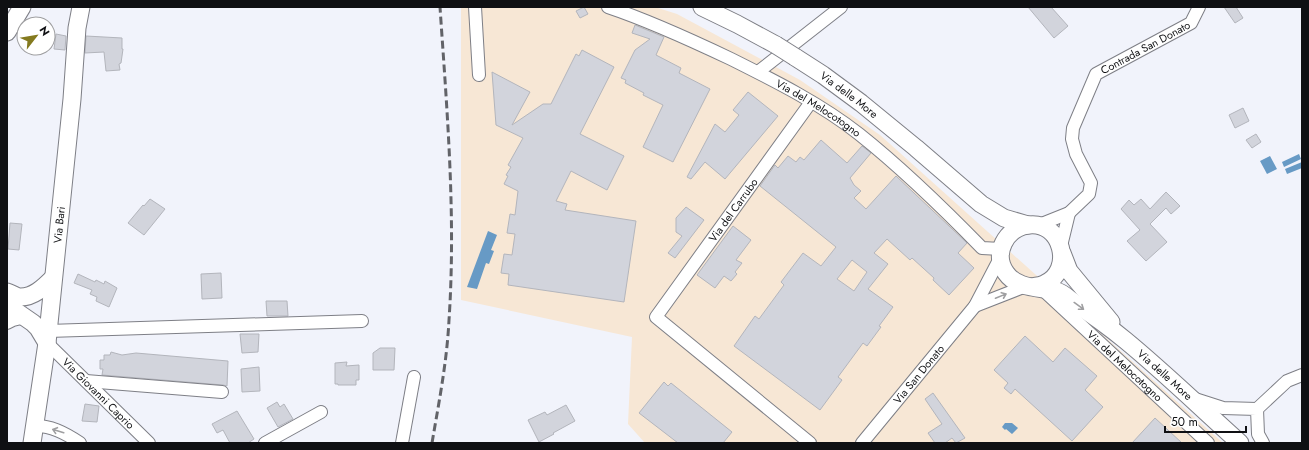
<svg xmlns="http://www.w3.org/2000/svg" width="1309" height="450" font-family="Jost,sans-serif">
<style>
.commercial{fill:#f7e7d5}
.water{fill:#679ac5}
.building{fill:#d2d4dc;stroke:#b3b5bc;fill-rule:evenodd}
.lines{fill:none;stroke-linecap:round;stroke-linejoin:round}
.street-casing{stroke:#7e7f86;stroke-width:14}
.secondary-casing{stroke:#7e7f86;stroke-width:19}
.street{stroke:#fff;stroke-width:12}
.secondary{stroke:#fff;stroke-width:17}
.rail{stroke:#626368;stroke-width:3;stroke-dasharray:8 4;stroke-linecap:butt}
.secondary-bridge-casing{stroke:#7e7f86;stroke-width:19;stroke-linecap:butt}
.secondary-bridge{stroke:#fff;stroke-width:17}
.oneway{stroke:#9f9fa1}
.labels{text-anchor:middle;dominant-baseline:central;stroke-width:3;stroke-linejoin:round;paint-order:stroke}
.street-label{font-size:11px;fill:#0f1013;stroke:#fff}
</style>
<rect width="100%" height="100%" fill="#f1f3fb"/>
<polygon class="commercial" points="461,7 655,7 677,14 800,80 880,135 1223,443 645,443 628,424 632,337 461,300"/>
<g class="water">
<polygon points="1299,154 1301,159 1284,167 1282,162"/>
<polygon points="1270,156 1277,169 1267,174 1260,161"/>
<polygon points="1302,162 1302,168 1287,174 1285,169"/>
<polygon points="488,231 497,235 491,250 494,251 489,264 486,263 477,289 467,287"/>
<polygon points="1005,423 1012,423 1018,428 1012,434 1006,429 1005,430 1002,427"/>
</g>
<g class="building">
<polygon points="584,7 588,14 580,18 576,11"/>
<polygon points="1028,7 1051,7 1068,26 1054,38"/>
<polygon points="1224,7 1236,7 1243,18 1235,23"/>
<polygon points="635,25 664,37 656,55 681,68 679,73 710,89 673,162 643,147 663,105 643,95 644,93 625,83 626,80 621,78 635,50 650,39 632,33"/>
<polygon points="56,34 66,36 65,50 54,49"/>
<polygon points="86,36 122,38 122,49 123,49 121,63 119,64 120,70 106,71 104,52 85,53"/>
<polygon points="582,50 614,67 580,134 624,156 607,190 571,171 556,201 567,204 565,210 636,221 624,302 508,285 509,274 501,273 504,254 512,255 515,234 507,233 510,214 515,215 518,191 504,184 508,176 506,175 511,167 508,165 523,138 496,125 492,72 530,92 512,125 543,104 551,104 576,54 579,56"/>
<polygon points="748,92 778,116 725,179 705,162 691,179 687,177 715,124 725,132 739,115 733,110"/>
<polygon points="1243,108 1249,121 1235,128 1229,115"/>
<polygon points="1256,134 1261,142 1252,148 1246,140"/>
<path d="M821,140L847,163L862,146L871,153L850,178L854,185L861,191L854,198L866,209L896,176L967,243L958,253L974,268L949,295L933,280L934,278L912,258L910,260L887,239L874,253L888,264L868,289L893,307L879,326L881,327L867,346L863,343L838,377L842,380L820,410L734,346L755,316L759,319L784,285L781,282L803,253L821,266L836,247L760,186L775,165L778,168L788,156L796,162L800,157L804,160ZM852,260L867,272L854,291L837,279Z"/>
<polygon points="1166,192 1180,206 1171,214 1166,208 1150,224 1167,242 1146,261 1127,241 1140,230 1121,209 1129,200 1134,205 1141,199 1150,209"/>
<polygon points="150,199 165,209 144,235 128,223 143,205 144,206"/>
<polygon points="686,207 704,220 675,258 668,253 682,236 676,232 676,218"/>
<polygon points="10,223 22,224 19,250 8,249"/>
<polygon points="733,226 751,240 736,260 742,263 735,272 737,274 731,281 724,276 715,288 697,275"/>
<polygon points="221,273 222,298 202,299 201,274"/>
<polygon points="78,274 95,282 96,280 104,284 105,281 117,288 109,307 96,301 97,297 90,294 92,290 74,283"/>
<polygon points="266,301 287,301 288,316 267,316"/>
<polygon points="240,334 259,334 258,352 242,353"/>
<polygon points="1025,336 1053,362 1065,348 1097,376 1085,390 1103,407 1072,441 1015,389 1011,394 1004,388 1008,383 994,370"/>
<polygon points="380,348 395,348 394,370 373,370 373,353"/>
<polygon points="111,352 122,355 136,353 228,361 227,386 223,385 102,375 103,369 100,369 100,360 104,360 104,355 110,355"/>
<polygon points="347,362 346,366 359,365 359,380 356,380 356,385 338,385 338,384 335,384 335,363"/>
<polygon points="259,367 260,391 242,392 241,369"/>
<polygon points="664,382 668,386 671,383 732,432 723,443 678,443 639,413"/>
<polygon points="933,393 965,438 956,443 952,438 945,443 935,443 928,433 942,424 925,399"/>
<polygon points="277,402 280,407 284,404 293,419 278,427 267,408"/>
<polygon points="85,404 99,406 97,422 82,421"/>
<polygon points="566,405 575,421 553,433 554,434 539,442 528,420 545,412 547,415"/>
<polygon points="237,411 254,439 248,443 230,443 223,430 217,433 212,424"/>
<polygon points="1155,418 1182,443 1132,443"/>
</g>
<g class="lines">
<defs>
<g id="street">
<polyline points="475,7 479,75"/>
<path id="s1" d="M608,7C650,21 691,40 731,59C775,81 821,104 859,134C903,169 943,208 982,248L1001,249"/>
<polyline points="758,72 841,7"/>
<path id="s2" d="M1039,225L1069,213L1089,194L1091,183L1076,154L1072,139L1073,128L1096,74L1191,23L1199,7"/>
<polyline points="1061,246 1069,213"/>
<path id="s3" d="M1042,289L1208,443"/>
<polyline points="975,306 1026,286"/>
<polyline points="7,323 13,320 25,317"/>
<polyline points="42,329 48,331 362,321"/>
<path id="s4" d="M47,343L149,443"/>
<polyline points="86,381 222,392"/>
<polyline points="1195,399 1223,408 1257,409 1258,434 1263,443"/>
<polyline points="1257,409 1287,381 1302,375"/>
<path d="M35,426C51,425 67,434 80,443"/>
<polyline points="265,443 321,412"/>
<polyline points="402,443 414,377"/>
<path id="s5" d="M810,443L656,317L811,102"/>
<path id="s6" d="M862,443L975,306L1000,258"/>
</g>
<g id="secondary">
<polyline points="702,7 737,24 776,45"/>
<polyline points="7,32 22,7"/>
<path id="s7" d="M795,57L823,75L861,103L916,148L981,204L1004,218L1028,225"/>
<polyline points="1062,253 1069,271 1111,322"/>
<path id="s8" d="M1032,287C1036,286 1040,286 1044,284C1075,271 1062,220 1028,225C1006,228 992,254 1006,273C1017,289 1039,287 1056,291C1062,292 1068,298 1073,302C1091,314 1108,326 1125,340C1164,372 1202,409 1240,443"/>
<path d="M7,292C11,293 15,296 19,297C33,298 44,287 53,278"/>
<polyline points="7,305 33,323 38,328 47,343"/>
<path id="s9" d="M32,443L47,343L72,99L77,28L81,7"/>
</g>
</defs>
<use href="#street" class="street-casing"/>
<use href="#secondary" class="secondary-casing"/>
<use href="#street" class="street"/>
<use href="#secondary" class="secondary"/>
<path class="rail" d="M432,443C439,402 447,361 449,320C456,215 447,111 440,7"/>
<defs>
<polyline id="secondary-bridge" points="776,45 795,57"/>
</defs>
<use href="#secondary-bridge" class="secondary-bridge-casing"/>
<use href="#secondary-bridge" class="secondary-bridge"/>
</g>
<defs><path id="oneway-shaft" d="M-6 0H5M1.5-3L5.5 0L1.5 3" fill="none" stroke-width="1.6" stroke-linecap="round" stroke-linejoin="round"/></defs>
<g class="oneway">
<use href="#oneway-shaft" transform="translate(1001 296) rotate(-22)"/>
<use href="#oneway-shaft" transform="translate(1079 306) rotate(36)"/>
<use href="#oneway-shaft" transform="translate(58 431) rotate(-163)"/>
</g>
<g class="labels">
<g class="street-label">
<text stroke="none"><textPath href="#s2" startOffset="245">Contrada San Donato</textPath></text>
<text stroke="none"><textPath href="#s7" startOffset="66">Via delle More</textPath></text>
<text stroke="none"><textPath href="#s1" startOffset="234">Via del Melocotogno</textPath></text>
<text stroke="none"><textPath href="#s5" startOffset="331">Via del Carrubo</textPath></text>
<text stroke="none"><textPath href="#s9" startOffset="220">Via Bari</textPath></text>
<text stroke="none"><textPath href="#s3" startOffset="113">Via del Melocotogno</textPath></text>
<text stroke="none"><textPath href="#s6" startOffset="89">Via San Donato</textPath></text>
<text stroke="none"><textPath href="#s8" startOffset="355">Via delle More</textPath></text>
<text stroke="none"><textPath href="#s4" startOffset="72">Via Giovanni Caprio</textPath></text>
</g>
</g>
<rect width="1309" height="450" fill="none" stroke="#0f1013" stroke-width="16"/>
<g transform="translate(36 36) rotate(59)"><circle r="19" fill="#ffffff" stroke="#9f9fa1"/>
<path d="M0-3L7 15L0 10L-7 15Z" fill="#847a1f"/>
<text y="-6" font-size="11" font-weight="bold" text-anchor="middle" fill="#0f1013">N</text>
</g>
<path d="M1165 426v6h81v-6" fill="none" stroke="#0f1013" stroke-width="2"/>
<text x="1171" y="426" font-size="12" fill="#0f1013" stroke="#ffffff" stroke-width="3" paint-order="stroke">50 m</text>
</svg>
